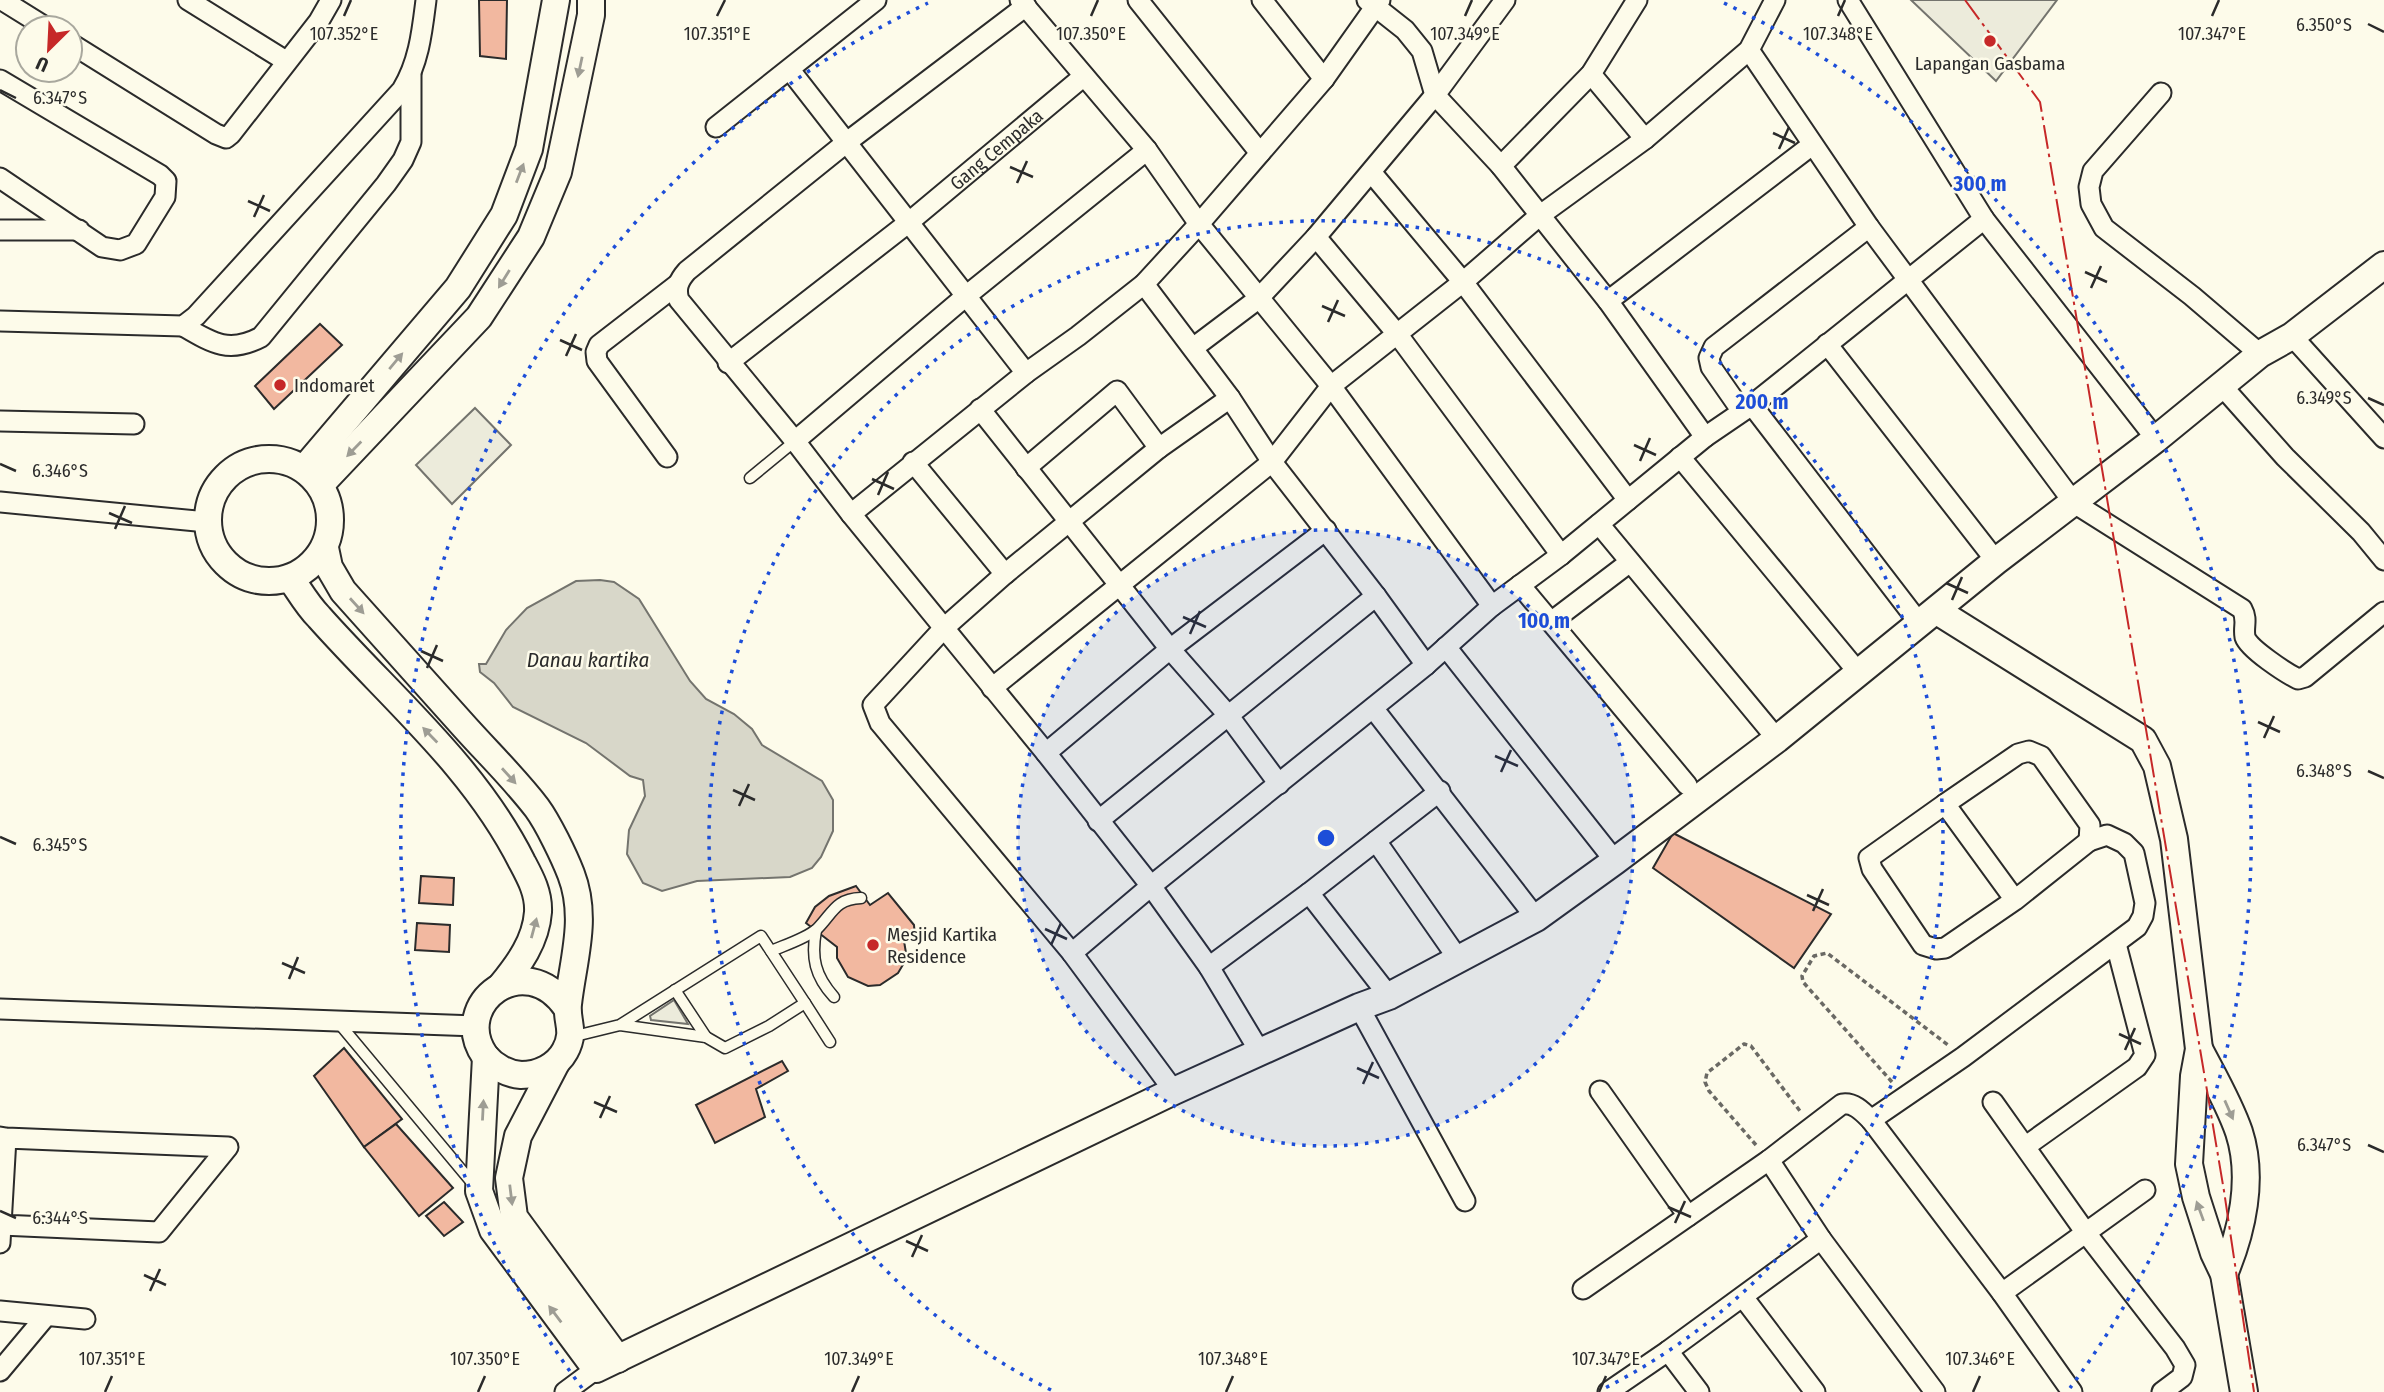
<svg xmlns="http://www.w3.org/2000/svg" width="2384" height="1392" font-family="'Fira Sans Condensed',sans-serif">
<style>
.green{fill:#ecebdb;stroke:#74746e;stroke-width:2}
.water{fill:#d8d7c9;stroke:#74746e;stroke-width:2}
.building{fill:#f2b8a0;stroke:#2b2b2b;stroke-width:2}
.lines{fill:none;stroke-linecap:round;stroke-linejoin:round}
.lane-casing{stroke:#2b2b2b;stroke-width:13}
.street-casing{stroke:#2b2b2b;stroke-width:23}
.secondary-casing{stroke:#2b2b2b;stroke-width:30}
.path{stroke:#6a6964;stroke-width:3.5;stroke-dasharray:5 3.5;stroke-linecap:butt}
.lane{stroke:#fdfbea;stroke-width:10}
.street{stroke:#fdfbea;stroke-width:19}
.secondary{stroke:#fdfbea;stroke-width:26}
.power{stroke:#c62828;stroke-width:2;stroke-dasharray:24 5 3.5 5;stroke-linecap:butt}
.oneway{fill:#9e9d94}
.ticks{fill:none;stroke:#2b2b2b;stroke-width:2.5}
.ring{fill:none;stroke:#1d4ed8;stroke-width:3.5;stroke-dasharray:3.5 7}
.poi-dot{fill:#c62828;stroke:#fdfbea;stroke-width:2.5}
.labels{text-anchor:middle;dominant-baseline:central;stroke-width:5;stroke-linejoin:round;paint-order:stroke}
.poi-label{font-size:19px;fill:#2b2b2b;stroke:#fdfbea;text-anchor:start}
.street-label{font-size:19px;fill:#2b2b2b;stroke:#fdfbea}
.water-label{font-size:21px;font-style:italic;fill:#2b2b2b;stroke:#fdfbea}
.ticks-label{font-size:18px;text-anchor:middle;fill:#2b2b2b;stroke:#fdfbea;stroke-width:5;stroke-linejoin:round;paint-order:stroke}
.centre{fill:#1d4ed8;stroke:#fdfbea;stroke-width:3.5}
.ring-label{font-size:21px;text-anchor:middle;font-weight:bold;fill:#1d4ed8;stroke:#fdfbea;stroke-width:5;stroke-linejoin:round;paint-order:stroke}
</style>
<rect width="100%" height="100%" fill="#fdfbea"/>
<g class="green">
<polygon points="1911,0 2057,0 1996,81"/>
<polygon points="475,408 511,445 452,504 416,465"/>
<polygon points="674,1000 688,1024 651,1020 650,1016"/>
</g>
<polygon class="water" points="600,580 614,582 639,599 690,681 706,699 734,714 752,729 762,745 822,781 833,800 833,831 821,857 812,868 790,877 697,881 662,891 643,883 627,854 629,830 645,796 643,780 630,776 586,743 513,707 494,683 480,672 479,664 486,664 506,630 527,608 576,581"/>
<g class="building">
<polygon points="479,0 507,0 506,59 480,56"/>
<polygon points="320,324 342,345 274,409 255,386"/>
<polygon points="1673,833 1831,914 1794,968 1653,868"/>
<polygon points="421,876 454,878 453,905 419,903"/>
<polygon points="856,886 870,905 888,893 914,925 915,938 904,941 906,953 904,963 898,973 880,985 868,986 848,977 837,958 837,947 806,923 815,907 829,896"/>
<polygon points="417,923 450,925 449,952 415,950"/>
<polygon points="344,1048 402,1119 364,1147 314,1076"/>
<polygon points="782,1061 788,1071 756,1089 765,1117 715,1143 696,1105"/>
<polygon points="396,1124 453,1188 419,1216 364,1147"/>
<polygon points="444,1202 463,1222 444,1236 426,1216"/>
</g>
<g class="lines">
<defs>
<g id="lane">
<polyline points="750,478 795,441"/>
<path d="M816,930C811,958 815,976 834,997"/>
<path d="M771,951C785,945 805,939 817,929C833,913 835,899 861,898"/>
<polyline points="675,990 706,1037"/>
<polyline points="805,1003 830,1042"/>
<polyline points="338,1022 474,1185"/>
<polyline points="571,1037 620,1025 706,1037 725,1048 769,1026 805,1003 761,936 620,1025"/>
</g>
<g id="street">
<polyline points="2,0 47,28"/>
<polyline points="188,0 286,61"/>
<polyline points="1020,0 1147,150 1199,224 1331,386 1492,606"/>
<polyline points="1138,0 1260,153"/>
<polyline points="1262,0 1324,79"/>
<polyline points="1367,0 1405,30 1422,51 1435,95 1501,166 1608,301 1705,437"/>
<polyline points="1848,0 1984,219 2156,439"/>
<path d="M1026,6L847,142L687,271C679,280 675,288 679,300L795,441L851,514L1046,753L1151,886L1209,967L1260,1052"/>
<polyline points="70,43 216,134 226,138 231,134 319,21 331,0"/>
<path d="M1749,50L1869,227L2074,503L2242,609C2248,620 2243,626 2245,637C2249,649 2286,673 2298,679L2305,677L2384,612"/>
<polyline points="790,70 1026,373"/>
<polyline points="1591,74 1645,139"/>
<polyline points="0,80 160,175 166,181 165,197 136,244 120,250 102,247 0,178"/>
<polyline points="2161,93 2093,171 2089,187 2091,204 2104,228 2192,296 2260,354"/>
<polyline points="716,127 876,0"/>
<polyline points="1501,166 1591,74 1637,0"/>
<polyline points="1371,172 1463,282 1628,500"/>
<polyline points="0,230 79,230"/>
<polyline points="1316,237 1398,335 1561,555"/>
<polyline points="1144,284 1230,398 1272,462 1376,596 1426,665"/>
<polyline points="1608,301 1812,145"/>
<path d="M0,321L183,326L196,316L402,90C419,62 422,32 426,0"/>
<path d="M183,326C212,343 229,354 261,337L386,184L403,160L411,142V75"/>
<polyline points="2292,336 2384,438"/>
<polyline points="1827,344 1996,561"/>
<polyline points="1193,348 1258,299 1316,237 1435,95 1505,0"/>
<path id="s1" d="M728,363L908,223L1084,76"/>
<polyline points="2222,386 2285,457 2361,532 2384,560"/>
<polyline points="1752,405 1920,624"/>
<polyline points="980,409 1170,649 1228,715 1279,784"/>
<polyline points="1741,410 1711,367 1709,358 1714,347 1869,227"/>
<polyline points="0,421 134,424"/>
<polyline points="795,441 966,296 1147,150"/>
<polyline points="667,457 597,361 596,352 599,345 678,284"/>
<polyline points="1680,457 1858,672"/>
<polyline points="913,462 1005,574"/>
<polyline points="1026,468 1117,391 1159,448"/>
<polyline points="0,502 207,522"/>
<polyline points="851,514 1026,373 1078,336 1144,284 1199,224 1324,79 1380,0"/>
<polyline points="1599,524 1777,739"/>
<polyline points="1520,585 1687,785"/>
<polyline points="1551,622 1630,562"/>
<polyline points="1446,647 1615,861"/>
<polyline points="992,688 1272,462 1331,386 1463,282 1539,216 1645,139 1749,50 1775,0"/>
<polyline points="1373,708 1536,918"/>
<polyline points="1046,753 1170,649 1326,530"/>
<polyline points="1098,821 1376,596"/>
<polyline points="1376,841 1459,960"/>
<polyline points="1309,893 1389,996"/>
<polyline points="2015,900 1945,804 1869,858 1872,869 1923,945 1936,949 1945,948 2015,900 2089,841"/>
<polyline points="1072,953 1151,886 1426,665 1492,606 1561,555 1705,437 1752,405 1984,219"/>
<polyline points="1209,967 1309,893 1440,791"/>
<polyline points="1359,1007 1465,1201"/>
<polyline points="0,1009 476,1026"/>
<polyline points="1174,1091 1072,953 880,723 873,705 944,628 1005,574 1159,448 1230,398"/>
<polyline points="1600,1091 1688,1216"/>
<polyline points="1993,1102 2086,1233 2175,1348 2185,1365 2182,1377 2162,1392"/>
<polyline points="1871,1120 2002,1293 2072,1392"/>
<polyline points="0,1137 6,1138 228,1147 159,1232 1,1225 6,1138"/>
<polyline points="2026,1146 2137,1067 2145,1055 2116,944"/>
<polyline points="1769,1160 1821,1239 1935,1392"/>
<polyline points="0,1243 1,1225"/>
<path d="M1583,1289L1769,1160L1842,1104C1854,1102 1863,1112 1871,1120L1963,1057L2137,927L2143,916L2145,903L2134,853L2124,843L2107,835L2089,841L2090,825L2041,756L2029,751L2018,754L1945,804"/>
<polyline points="2002,1293 2145,1190"/>
<polyline points="1743,1297 1815,1392"/>
<polyline points="0,1311 85,1319"/>
<polyline points="1668,1351 1699,1392"/>
<polyline points="0,1371 46,1316"/>
<polyline points="565,1392 596,1369"/>
<polyline points="1608,1392 1668,1351 1821,1239"/>
</g>
<g id="secondary">
<circle cx="269" cy="520" r="61"/>
<polyline points="304,469 458,288 504,215 529,149 556,0"/>
<polyline points="320,485 479,317 531,237 558,172 591,15 591,0"/>
<path d="M325,548L329,567L343,591C383,636 423,680 463,725C487,752 515,779 537,808C548,823 564,856 571,874C588,918 573,960 568,1004C566,1022 576,1031 565,1051C557,1066 539,1075 521,1075C508,1074 494,1067 485,1056C449,1004 525,946 567,1008"/>
<path d="M291,579C300,592 308,606 319,617C389,696 474,766 522,862C530,877 539,893 538,912C536,941 519,964 501,986"/>
<polyline points="1937,611 2143,740 2157,766 2174,839 2199,1049 2194,1076 2189,1164 2196,1197 2214,1253 2224,1274 2244,1392"/>
<path d="M2199,1049C2213,1076 2229,1103 2239,1132C2254,1178 2242,1232 2224,1274"/>
<polyline points="486,1057 479,1191 493,1230 596,1369 1174,1091 1359,1007 1389,996 1536,918 1615,861 1777,739 1996,561 2156,439 2260,354 2292,336 2384,265"/>
<polyline points="556,1063 518,1136 509,1178 514,1217 618,1359"/>
</g>
</defs>
<use href="#lane" class="lane-casing"/>
<use href="#street" class="street-casing"/>
<use href="#secondary" class="secondary-casing"/>
<g class="path">
<polyline points="1892,1082 1803,982 1802,976 1814,956 1827,953 1948,1045"/>
<polyline points="1756,1145 1709,1091 1705,1082 1707,1073 1744,1044 1751,1046 1800,1111"/>
</g>
<use href="#lane" class="lane"/>
<use href="#street" class="street"/>
<use href="#secondary" class="secondary"/>
<polyline class="power" points="1965,0 2040,102 2224,1191 2254,1392"/>
</g>
<defs><path id="oneway-solid" d="M-6-.8H1V-3.2L6.5 0L1 3.2V.8H-6Z" transform="scale(1.75)"/></defs>
<g class="oneway">
<use href="#oneway-solid" transform="translate(580 67) rotate(102)"/>
<use href="#oneway-solid" transform="translate(520 173) rotate(-69)"/>
<use href="#oneway-solid" transform="translate(504 279) rotate(122)"/>
<use href="#oneway-solid" transform="translate(396 361) rotate(-50)"/>
<use href="#oneway-solid" transform="translate(354 449) rotate(134)"/>
<use href="#oneway-solid" transform="translate(357 606) rotate(48)"/>
<use href="#oneway-solid" transform="translate(430 735) rotate(-134)"/>
<use href="#oneway-solid" transform="translate(509 776) rotate(48)"/>
<use href="#oneway-solid" transform="translate(534 928) rotate(-75)"/>
<use href="#oneway-solid" transform="translate(483 1110) rotate(-87)"/>
<use href="#oneway-solid" transform="translate(2229 1110) rotate(66)"/>
<use href="#oneway-solid" transform="translate(511 1195) rotate(83)"/>
<use href="#oneway-solid" transform="translate(2200 1211) rotate(-110)"/>
<use href="#oneway-solid" transform="translate(555 1314) rotate(-127)"/>
</g>
<path class="ticks" d="M344,16L351,0M717,16L725,0M1091,16L1098,0M1465,16L1472,0M1838,16L1845,0M2212,16L2219,0M2368,24L2384,32M0,90L16,98M1773,133L1795,143M1779,149L1789,127M1010,167L1033,177M1017,183L1027,161M248,201L270,211M254,217L264,195M2085,272L2107,282M2091,288L2101,266M1322,306L1345,316M1328,322L1338,300M560,340L582,350M566,356L576,334M2368,398L2384,405M1634,445L1656,455M1640,461L1650,438M0,464L16,471M872,479L894,489M878,495L888,472M109,513L132,523M115,529L125,506M1946,583L1968,593M1952,600L1962,577M1183,617L1206,627M1190,634L1200,611M421,651L443,661M427,668L437,645M2258,722L2280,732M2264,738L2274,716M1495,756L1518,766M2368,771L2384,778M1501,772L1511,750M733,790L755,800M739,806L749,784M0,837L16,844M1807,895L1829,905M1813,911L1823,889M1045,929L1067,939M1051,945L1061,923M282,963L305,973M289,979L298,957M2119,1034L2141,1044M2125,1050L2135,1028M1357,1068L1379,1078M1363,1084L1373,1062M594,1102L617,1112M600,1118L610,1096M2368,1145L2384,1152M1668,1207L1691,1217M0,1211L16,1218M1675,1223L1685,1201M906,1241L928,1251M912,1257L922,1235M144,1275L166,1285M150,1291L160,1269M105,1392L112,1376M478,1392L485,1376M852,1392L859,1376M1226,1392L1233,1376M1599,1392L1606,1376M1973,1392L1980,1376"/>
<circle cx="1326" cy="838" r="308" fill="#1d4ed8" fill-opacity=".12"/>
<g class="ring">
<circle cx="1326" cy="838" r="308"/>
<path d="M1051 1390A617 617 0 1 1 1601 1390"/>
<path d="M582 1388A925 925 0 0 1 928 3M1724 3A925 925 0 0 1 2070 1388"/>
</g>
<g class="poi-dot">
<circle cx="1990" cy="41" r="7"/>
<circle cx="280" cy="385" r="7"/>
<circle cx="873" cy="945" r="7"/>
</g>
<g class="labels">
<g class="poi-label">
<text x="1990" y="63" text-anchor="middle">Lapangan Gasbama</text>
<text x="294" y="385">Indomaret</text>
<text x="887" y="934">Mesjid Kartika<tspan x="887" dy="22">Residence</tspan></text>
</g>
<g class="street-label">
<text stroke="none"><textPath href="#s1" startOffset="343">Gang Cempaka</textPath></text>
</g>
<g class="water-label">
<text x="588" y="660">Danau kartika</text>
</g>
</g>
<g class="ticks-label">
<text x="2324" y="31">6.350°S</text>
<text x="344" y="40">107.352°E</text>
<text x="717" y="40">107.351°E</text>
<text x="1091" y="40">107.350°E</text>
<text x="1465" y="40">107.349°E</text>
<text x="1838" y="40">107.348°E</text>
<text x="2212" y="40">107.347°E</text>
<text x="60" y="104">6.347°S</text>
<text x="2324" y="404">6.349°S</text>
<text x="60" y="477">6.346°S</text>
<text x="2324" y="777">6.348°S</text>
<text x="60" y="851">6.345°S</text>
<text x="2324" y="1151">6.347°S</text>
<text x="60" y="1224">6.344°S</text>
<text x="112" y="1365">107.351°E</text>
<text x="485" y="1365">107.350°E</text>
<text x="859" y="1365">107.349°E</text>
<text x="1233" y="1365">107.348°E</text>
<text x="1606" y="1365">107.347°E</text>
<text x="1980" y="1365">107.346°E</text>
</g>
<circle cx="1326" cy="838" r="10" class="centre"/>
<g class="ring-label">
<text x="1980" y="191">300 m</text>
<text x="1762" y="409">200 m</text>
<text x="1544" y="628">100 m</text>
</g>
<g transform="translate(49 49) rotate(204)"><circle r="33" fill="#fdfbea" stroke="#a9a89e" stroke-width="2"/>
<path d="M0-5L12 26L0 18L-12 26Z" fill="#c62828"/>
<text y="-10" font-size="19" font-weight="bold" text-anchor="middle" fill="#2b2b2b">U</text>
</g>
</svg>
